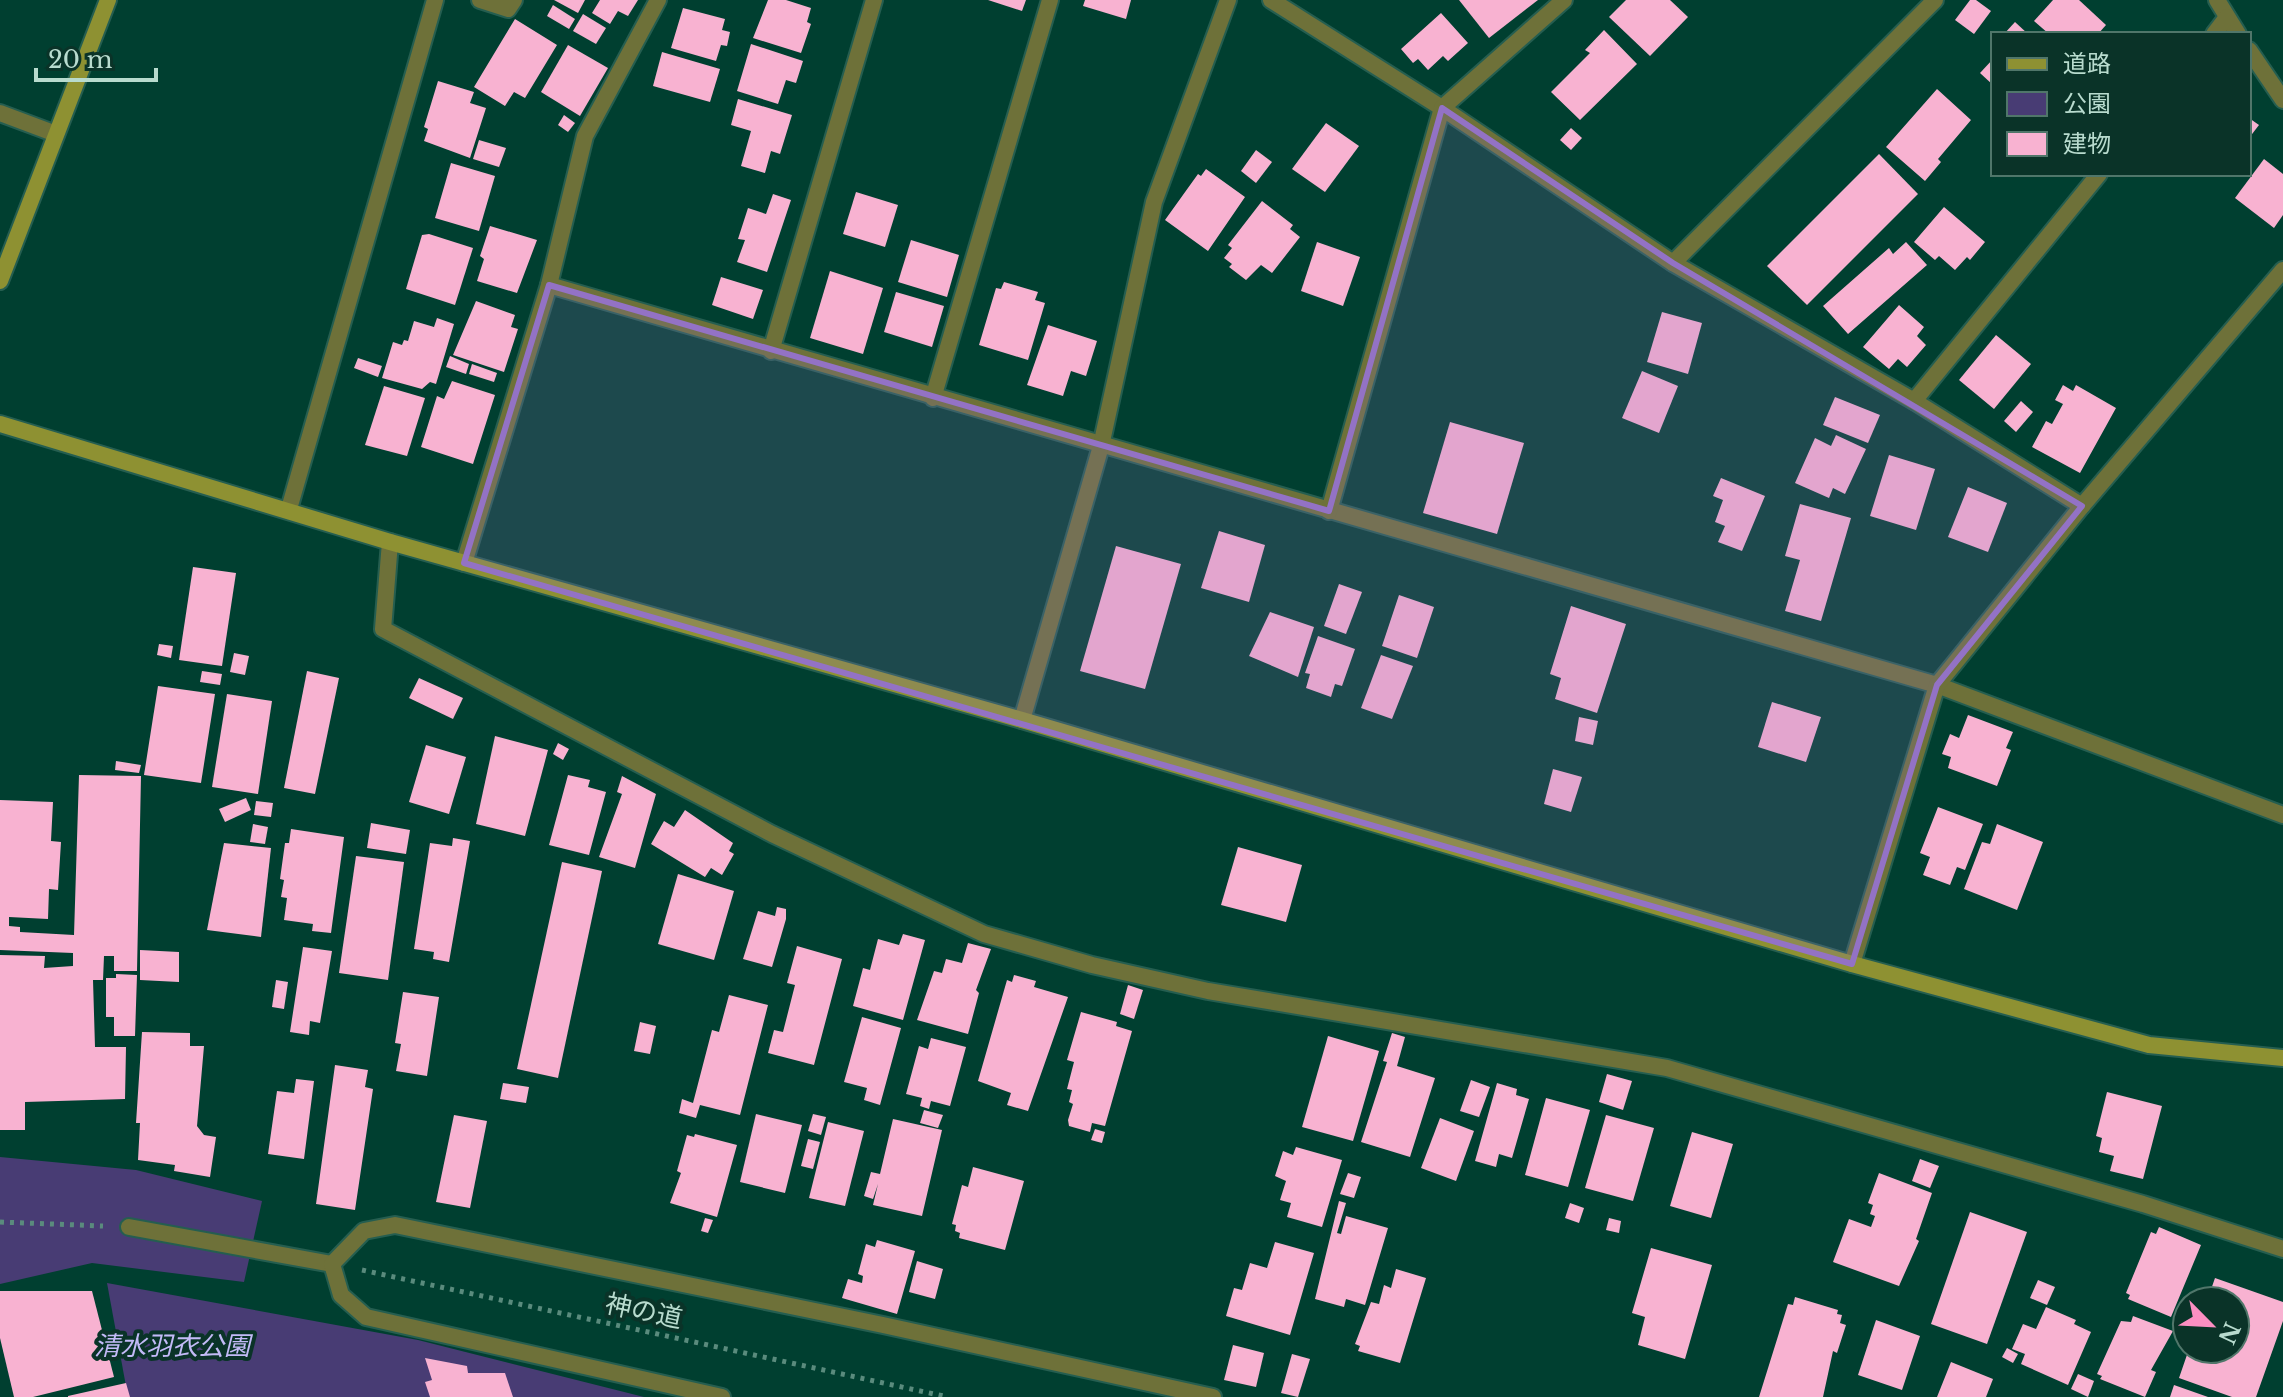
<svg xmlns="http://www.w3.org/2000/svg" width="2283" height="1397" font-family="'Libre Baskerville','Noto Sans JP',serif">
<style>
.green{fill:#483c74}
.building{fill:#f8b2d1}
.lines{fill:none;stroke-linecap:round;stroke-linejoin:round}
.street-casing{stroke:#255e50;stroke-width:20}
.secondary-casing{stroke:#255e50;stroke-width:20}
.path{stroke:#5a8b7d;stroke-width:5;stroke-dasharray:4 6;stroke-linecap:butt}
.street{stroke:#6e7139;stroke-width:16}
.secondary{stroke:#8e9132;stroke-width:16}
.marked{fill:#9372c5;fill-opacity:0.2;stroke:#9372c5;stroke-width:6;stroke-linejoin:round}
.labels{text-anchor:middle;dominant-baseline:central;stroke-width:8;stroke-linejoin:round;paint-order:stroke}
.street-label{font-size:26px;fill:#b8dbce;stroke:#0a3328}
.park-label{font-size:26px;font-style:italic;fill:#c3baf7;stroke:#0a3328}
</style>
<rect width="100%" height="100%" fill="#003f30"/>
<g class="green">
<polygon points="0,1157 136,1170 262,1201 244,1282 92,1263 0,1284"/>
<polygon points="107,1283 418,1340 644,1397 128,1397"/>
</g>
<g class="building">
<polygon points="554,0 585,0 578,13"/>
<polygon points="600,0 638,0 628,16 618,11 610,24 592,13"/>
<polygon points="768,0 786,0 811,8 807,22 811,24 801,53 753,38"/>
<polygon points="988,0 1026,0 1022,11"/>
<polygon points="1085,0 1131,0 1126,19 1083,6"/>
<polygon points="1459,0 1538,0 1489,38"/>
<polygon points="1626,0 1670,0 1688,17 1650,56 1609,17"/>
<polygon points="1970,0 1976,0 1991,11 1974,34 1955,20"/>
<polygon points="2053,0 2079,0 2106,25 2098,34 2049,34 2034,21"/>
<polygon points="553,5 575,19 569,29 547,16"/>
<polygon points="683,8 725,19 722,30 730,32 727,46 721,45 716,61 671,48"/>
<polygon points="1441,13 1468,43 1448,61 1443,56 1428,70 1418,59 1413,63 1401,49"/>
<polygon points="583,14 606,28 596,44 573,31"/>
<polygon points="515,19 557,45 525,98 514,92 505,106 474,87"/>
<polygon points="2015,22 2028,34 2004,34"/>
<polygon points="1604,30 1637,64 1580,120 1551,92 1590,53 1585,50"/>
<polygon points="751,44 803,61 796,83 786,80 778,104 737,91"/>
<polygon points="568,45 608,68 580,116 541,92"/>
<polygon points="662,52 720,69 710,102 653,86"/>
<polygon points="1993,59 1993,85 1980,73"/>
<polygon points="438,81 474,92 470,103 486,108 470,158 424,141 428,129 424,127"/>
<polygon points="1937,89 1971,120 1938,159 1941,162 1925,181 1886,147"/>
<polygon points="738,99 792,115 780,154 771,151 765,173 741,166 751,131 731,125"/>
<polygon points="564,115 575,123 568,132 558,125"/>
<polygon points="2249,118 2259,125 2249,138"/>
<polygon points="1326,123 1359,146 1325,192 1292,169"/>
<polygon points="1571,128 1582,138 1571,150 1560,140"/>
<polygon points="479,140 506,148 499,167 473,159"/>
<polygon points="1256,150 1272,162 1256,183 1241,171"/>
<polygon points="1879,154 1918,194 1807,305 1767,266"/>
<polygon points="2264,159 2283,174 2283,215 2274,228 2235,198"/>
<polygon points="451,163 495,176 479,231 435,218"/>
<polygon points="1206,169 1245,197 1208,251 1165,220 1198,174 1201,176"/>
<polygon points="856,192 898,205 885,247 843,234"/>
<polygon points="773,194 791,200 767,272 737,262 745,240 738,239 748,208 766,214"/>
<polygon points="1262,201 1293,225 1290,229 1300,237 1272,273 1261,265 1246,280 1229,267 1232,264 1224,258 1232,248 1228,245"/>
<polygon points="1944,207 1985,242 1970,260 1967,257 1955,270 1939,256 1935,260 1914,242"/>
<polygon points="490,226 537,240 517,293 477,281 484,259 480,256"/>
<polygon points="429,234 473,248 455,305 406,289 422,235"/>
<polygon points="911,240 959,255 947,297 898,282"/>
<polygon points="1317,242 1360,257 1343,306 1301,291"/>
<polygon points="1906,242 1927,265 1848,334 1823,306 1889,248 1893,254"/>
<polygon points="830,271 883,288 863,354 810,338"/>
<polygon points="721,277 763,290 753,319 712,305"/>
<polygon points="1004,282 1038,292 1035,300 1045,303 1028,360 979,345 996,288 1001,289"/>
<polygon points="896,292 944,306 932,347 884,332"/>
<polygon points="476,301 515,315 511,327 518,329 504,372 453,355"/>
<polygon points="1899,305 1924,327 1917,336 1926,345 1907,367 1898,359 1889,369 1863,347"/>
<polygon points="1662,312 1702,323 1688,374 1647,362"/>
<polygon points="437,318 454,324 436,384 430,382 422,389 382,378 393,342 402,345 404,340 408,341 414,321 434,327"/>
<polygon points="1048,325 1097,341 1086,376 1071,371 1063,396 1027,385"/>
<polygon points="1996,335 2031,364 1994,409 1959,380"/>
<polygon points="450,356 469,364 466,374 446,367"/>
<polygon points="358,358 382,366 378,377 354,368"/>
<polygon points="472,364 497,373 494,382 469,374"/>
<polygon points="1642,371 1678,386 1659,433 1622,418"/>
<polygon points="452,381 495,395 473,464 421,447 437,396 444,399"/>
<polygon points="2063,385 2073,391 2076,385 2116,408 2080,473 2032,447 2046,421 2052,424 2063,404 2055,400"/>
<polygon points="384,386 425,398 407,456 365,445"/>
<polygon points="1835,397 1880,415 1868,443 1823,425"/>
<polygon points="2021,401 2033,412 2016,432 2004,421"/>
<polygon points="1450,422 1524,443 1497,534 1423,513"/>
<polygon points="1836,435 1866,449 1845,494 1833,488 1829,498 1795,483 1815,438 1831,446"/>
<polygon points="1889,455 1935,469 1916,530 1870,516"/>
<polygon points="1721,478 1765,496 1742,551 1718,542 1725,526 1715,522 1723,500 1713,496"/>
<polygon points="1968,487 2007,503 1988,552 1948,537"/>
<polygon points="1800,504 1851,518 1821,621 1785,611 1800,560 1785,556"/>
<polygon points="1219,531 1265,545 1249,602 1201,588"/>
<polygon points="1116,546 1181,564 1145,689 1080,671"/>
<polygon points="193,567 236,573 222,666 179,660"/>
<polygon points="1339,584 1362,592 1346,634 1324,626"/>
<polygon points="1399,595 1434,607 1417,658 1382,646"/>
<polygon points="1571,606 1626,624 1597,713 1555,699 1561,678 1550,674"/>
<polygon points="1270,612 1314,627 1298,677 1249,656"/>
<polygon points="1318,636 1355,649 1342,686 1335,684 1331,697 1306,688 1310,674 1305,673"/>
<polygon points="159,644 173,646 171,658 157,655"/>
<polygon points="234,653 249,656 245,675 230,672"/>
<polygon points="1381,655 1413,666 1392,719 1361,708"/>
<polygon points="202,671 222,674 220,685 200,682"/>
<polygon points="307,671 339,678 315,794 284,788"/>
<polygon points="419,678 463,698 453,719 409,698"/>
<polygon points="158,686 215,694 201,783 144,775"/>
<polygon points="227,694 272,701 258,794 212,787"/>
<polygon points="1772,702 1821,717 1806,762 1758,747"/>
<polygon points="1968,715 2013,732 2006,748 2011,750 1997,786 1948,768 1951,757 1942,754 1950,734 1959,738"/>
<polygon points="1579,717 1598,721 1593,745 1575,741"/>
<polygon points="495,736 548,750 525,836 476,824"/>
<polygon points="558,743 569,749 563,760 553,754"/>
<polygon points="426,745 466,757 449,814 409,802"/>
<polygon points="116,761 141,765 139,773 115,770"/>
<polygon points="1553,769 1582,777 1571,812 1544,804"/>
<polygon points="79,775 141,776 137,971 114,971 114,956 104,956 103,980 93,980 95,1047 126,1047 125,1099 25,1102 25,1130 0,1130 0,955 45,956 44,968 73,966 73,953 0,950 0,800 53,802 51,841 61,842 58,890 49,889 48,919 9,917 9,926 20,927 20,932 74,935"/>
<polygon points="568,775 590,780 588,787 606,792 589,855 549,845"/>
<polygon points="622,776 656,794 635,868 599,857 622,794 617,792"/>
<polygon points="246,798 251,810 225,822 219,809"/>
<polygon points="256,801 273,803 271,817 254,815"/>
<polygon points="1938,807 1983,824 1965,870 1957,867 1950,885 1923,875 1930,857 1920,853"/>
<polygon points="685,810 733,843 729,851 734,854 722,875 711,868 705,877 651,844 664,821 674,827"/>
<polygon points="371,823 410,830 406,854 367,848"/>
<polygon points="253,824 268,827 265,844 250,842"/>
<polygon points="1997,824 2043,842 2017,910 1964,889 1982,842 1990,844"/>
<polygon points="291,829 344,837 331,933 312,931 313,924 284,920 287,898 281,897 284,880 280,879 285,843 289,843"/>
<polygon points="453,838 470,841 449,962 433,959 434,952 414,949 430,843 452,846"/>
<polygon points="224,843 271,848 261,937 207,930"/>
<polygon points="1238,847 1302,865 1286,922 1221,905"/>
<polygon points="356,856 404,862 388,980 339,973"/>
<polygon points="562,862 602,871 558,1078 517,1069"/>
<polygon points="678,874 734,891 714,960 658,944"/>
<polygon points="777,907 786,909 786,919 772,967 743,959 758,911 775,916"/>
<polygon points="903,934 925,940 903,1020 853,1006 863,968 870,970 878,939 899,945"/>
<polygon points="968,943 991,949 976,990 979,993 968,1034 917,1020 934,971 942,973 946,959 962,963"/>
<polygon points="797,946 842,959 814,1065 768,1053 774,1030 783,1032 795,985 787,983"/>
<polygon points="303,947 332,951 320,1023 310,1021 309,1035 290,1032"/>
<polygon points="140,950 179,952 179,982 140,980"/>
<polygon points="116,974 137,975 135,1036 114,1036 114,1017 106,1017 106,978 116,978"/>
<polygon points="1014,975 1036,981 1034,987 1068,997 1028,1111 1007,1105 1011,1093 978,1081 1007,980 1012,982"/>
<polygon points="276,980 288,982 284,1009 272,1007"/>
<polygon points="1128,985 1143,990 1134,1019 1120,1014"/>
<polygon points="403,992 439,997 427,1076 396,1071 401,1044 395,1043"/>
<polygon points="729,995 768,1005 740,1115 700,1105 696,1118 679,1113 682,1099 693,1103 712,1030 719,1032"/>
<polygon points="1081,1012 1117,1022 1116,1026 1132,1031 1105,1126 1092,1123 1090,1132 1069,1126 1068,1120 1073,1104 1069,1102 1072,1090 1067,1089 1074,1062 1067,1060"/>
<polygon points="862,1017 901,1028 880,1105 864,1100 867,1088 844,1082"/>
<polygon points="640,1022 656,1026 650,1054 634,1051"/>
<polygon points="142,1032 190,1033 190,1046 204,1046 197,1126 204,1135 216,1137 210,1177 174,1171 175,1165 138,1160 140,1123 136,1123"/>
<polygon points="1392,1033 1405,1037 1397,1066 1435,1078 1410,1157 1361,1142 1387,1062 1383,1061"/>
<polygon points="1328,1036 1379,1051 1353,1141 1302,1127"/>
<polygon points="931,1038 966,1047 950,1106 931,1101 929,1109 920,1106 922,1098 906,1094 919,1046 928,1049"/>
<polygon points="335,1065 368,1070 365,1087 373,1089 355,1210 316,1204"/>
<polygon points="1607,1074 1632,1081 1623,1110 1599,1102"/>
<polygon points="296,1079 314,1081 304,1159 268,1154 277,1091 294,1093"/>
<polygon points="1471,1080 1490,1087 1479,1117 1460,1111"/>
<polygon points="503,1083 529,1087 526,1103 500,1099"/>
<polygon points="1497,1083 1517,1089 1516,1095 1529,1099 1512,1158 1499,1154 1496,1167 1475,1161"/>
<polygon points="2107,1092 2162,1106 2143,1179 2110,1171 2114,1156 2099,1152 2102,1138 2096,1136"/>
<polygon points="1546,1098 1590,1110 1568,1187 1525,1175"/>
<polygon points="924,1110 943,1115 938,1128 920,1123"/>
<polygon points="756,1114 802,1125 785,1193 740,1182"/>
<polygon points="813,1114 826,1117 821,1135 808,1131"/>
<polygon points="454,1115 487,1121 470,1208 436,1202"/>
<polygon points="1606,1115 1654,1128 1633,1201 1585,1188"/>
<polygon points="1440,1118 1474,1131 1456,1181 1421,1168"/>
<polygon points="893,1119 942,1130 922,1216 873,1205 878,1184 873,1199 864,1196 871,1172 880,1174"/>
<polygon points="828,1122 864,1131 845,1206 809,1198"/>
<polygon points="1095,1129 1105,1132 1102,1143 1091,1140"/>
<polygon points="1692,1132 1733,1144 1711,1218 1670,1206"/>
<polygon points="695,1134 737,1145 717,1217 670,1203 681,1173 677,1171 687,1135 694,1137"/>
<polygon points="808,1139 820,1142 813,1169 801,1166"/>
<polygon points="1296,1147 1342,1160 1322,1227 1287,1217 1291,1203 1280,1200 1286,1181 1275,1176 1283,1151 1293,1155"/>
<polygon points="1920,1159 1939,1166 1930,1188 1912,1181"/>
<polygon points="973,1167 1024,1181 1005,1250 959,1238 960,1233 955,1231 956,1225 952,1224 962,1185 968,1187"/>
<polygon points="1348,1173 1361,1177 1354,1198 1340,1194"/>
<polygon points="1879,1173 1932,1193 1916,1239 1919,1241 1899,1286 1833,1262 1849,1219 1871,1227 1875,1216 1870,1214 1873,1205 1868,1203"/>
<polygon points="1339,1201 1346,1203 1337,1233 1341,1234 1346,1216 1388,1228 1365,1305 1346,1299 1344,1307 1315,1299"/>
<polygon points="1570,1203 1584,1208 1579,1223 1565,1218"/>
<polygon points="1970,1212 2027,1232 1987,1344 1931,1324"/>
<polygon points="705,1218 713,1220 708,1233 701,1231"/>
<polygon points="1609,1218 1621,1221 1619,1233 1606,1230"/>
<polygon points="2159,1227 2201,1245 2171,1317 2128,1299 2130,1295 2126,1293 2151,1232 2156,1234"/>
<polygon points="877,1240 915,1251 897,1314 842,1298 848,1279 862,1283 863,1276 858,1274 866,1244 875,1247"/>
<polygon points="1275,1242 1314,1253 1290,1335 1226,1316 1234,1288 1242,1290 1250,1263 1267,1268"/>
<polygon points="1651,1248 1712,1265 1685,1359 1638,1345 1645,1317 1632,1313"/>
<polygon points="917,1261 943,1269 935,1299 909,1292"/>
<polygon points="1396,1269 1426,1278 1400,1363 1358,1351 1360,1346 1355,1344 1371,1302 1379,1304 1384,1285 1391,1288"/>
<polygon points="2215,1278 2283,1302 2283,1321 2256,1397 2232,1397 2179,1378 2189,1349 2235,1349 2235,1301 2207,1301"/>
<polygon points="2038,1280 2055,1287 2047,1305 2030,1298"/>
<polygon points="0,1291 92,1291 114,1377 33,1397 14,1397 0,1338"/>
<polygon points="1795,1297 1838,1310 1837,1314 1842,1315 1840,1323 1846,1325 1837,1353 1833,1351 1823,1397 1759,1397 1788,1304 1793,1305"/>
<polygon points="2046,1307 2076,1320 2074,1324 2091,1332 2068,1385 2021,1364 2025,1354 2012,1349 2023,1324 2036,1329"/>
<polygon points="2133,1316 2173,1331 2151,1370 2156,1372 2145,1397 2100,1379 2102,1376 2097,1374 2121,1321 2131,1322"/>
<polygon points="1876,1320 1920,1336 1902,1390 1858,1375"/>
<polygon points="1233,1345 1264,1353 1256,1387 1224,1380"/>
<polygon points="2007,1348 2018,1354 2013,1363 2002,1357"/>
<polygon points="1292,1354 1310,1359 1298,1397 1281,1393"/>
<polygon points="425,1358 467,1366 468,1373 505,1373 513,1397 430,1397 425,1382 432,1380"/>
<polygon points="1951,1362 1993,1379 1986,1397 1937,1397"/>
<polygon points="2078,1374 2094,1381 2088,1397 2071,1389"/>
<polygon points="126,1383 130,1397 68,1397 68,1396"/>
<polygon points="2174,1385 2208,1397 2170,1397"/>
</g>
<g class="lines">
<defs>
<g id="street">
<polyline points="480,0 508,9 514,0"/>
<polyline points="1271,0 1442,108 1673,263 1914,401 2082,506"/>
<polyline points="2217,0 2238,34"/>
<polyline points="2214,34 2227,17"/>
<polyline points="2249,50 2283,100"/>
<polyline points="0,113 56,134"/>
<polyline points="1673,263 1935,0"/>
<polyline points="549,285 1937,685 2283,815"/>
<polyline points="771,351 874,0"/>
<polyline points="933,398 1050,0"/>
<polyline points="1914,401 2099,174"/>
<polyline points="289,509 435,0"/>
<polyline points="1329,511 1442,108 1564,0"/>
<polyline points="390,542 383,629 772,834 984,934 1092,965 1208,991 1667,1068 2143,1204 2283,1249"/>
<polyline points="464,563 549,285 585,136 658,0"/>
<polyline points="1022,720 1101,446 1154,202 1228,0"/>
<polyline points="1852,964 1937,685 2082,506 2283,270"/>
<polyline points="129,1227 332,1264"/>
<polyline points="722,1397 366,1317 341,1295 332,1264 364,1231 395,1225 883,1325 1213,1397"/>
</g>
<g id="secondary">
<polyline points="0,281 108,0"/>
<polyline points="0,424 390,542 1022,720 1852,964 2149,1045 2283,1058"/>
</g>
</defs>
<use href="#street" class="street-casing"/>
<use href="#secondary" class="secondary-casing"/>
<g class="path">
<polyline points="0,1222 103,1226"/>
<polyline points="362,1270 948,1397"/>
</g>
<use href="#street" class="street"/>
<use href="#secondary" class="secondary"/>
</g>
<path class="marked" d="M1442,108L1673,263L2082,506L1937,685L1852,964L464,563L549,285L1329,511Z"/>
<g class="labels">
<g class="street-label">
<text transform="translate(644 1311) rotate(12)">神の道</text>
</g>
<g class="park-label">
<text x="172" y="1346">清水羽衣公園</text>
</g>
</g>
<rect x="1991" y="32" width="260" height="144" fill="#0a3328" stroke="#50766a" stroke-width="2"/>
<rect x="2007" y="58" width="40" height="12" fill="#8e9132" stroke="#50766a" stroke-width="2"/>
<text x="2063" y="72" font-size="24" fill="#b8dbce">道路</text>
<rect x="2007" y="92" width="40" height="24" fill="#483c74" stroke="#50766a" stroke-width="2"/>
<text x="2063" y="112" font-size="24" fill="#b8dbce">公園</text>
<rect x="2007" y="132" width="40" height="24" fill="#f8b2d1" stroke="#50766a" stroke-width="2"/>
<text x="2063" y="152" font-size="24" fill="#b8dbce">建物</text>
<g transform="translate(2211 1325) rotate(114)"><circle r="38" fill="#0a3328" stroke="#50766a" stroke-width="2"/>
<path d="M0-6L14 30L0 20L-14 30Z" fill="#fc8fc2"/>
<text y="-12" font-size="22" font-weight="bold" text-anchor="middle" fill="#b8dbce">N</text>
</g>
<path d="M36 68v12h120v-12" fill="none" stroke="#b8dbce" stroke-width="4"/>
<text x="48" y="68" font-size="24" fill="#b8dbce" stroke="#0a3328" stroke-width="6" paint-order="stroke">20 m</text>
</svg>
